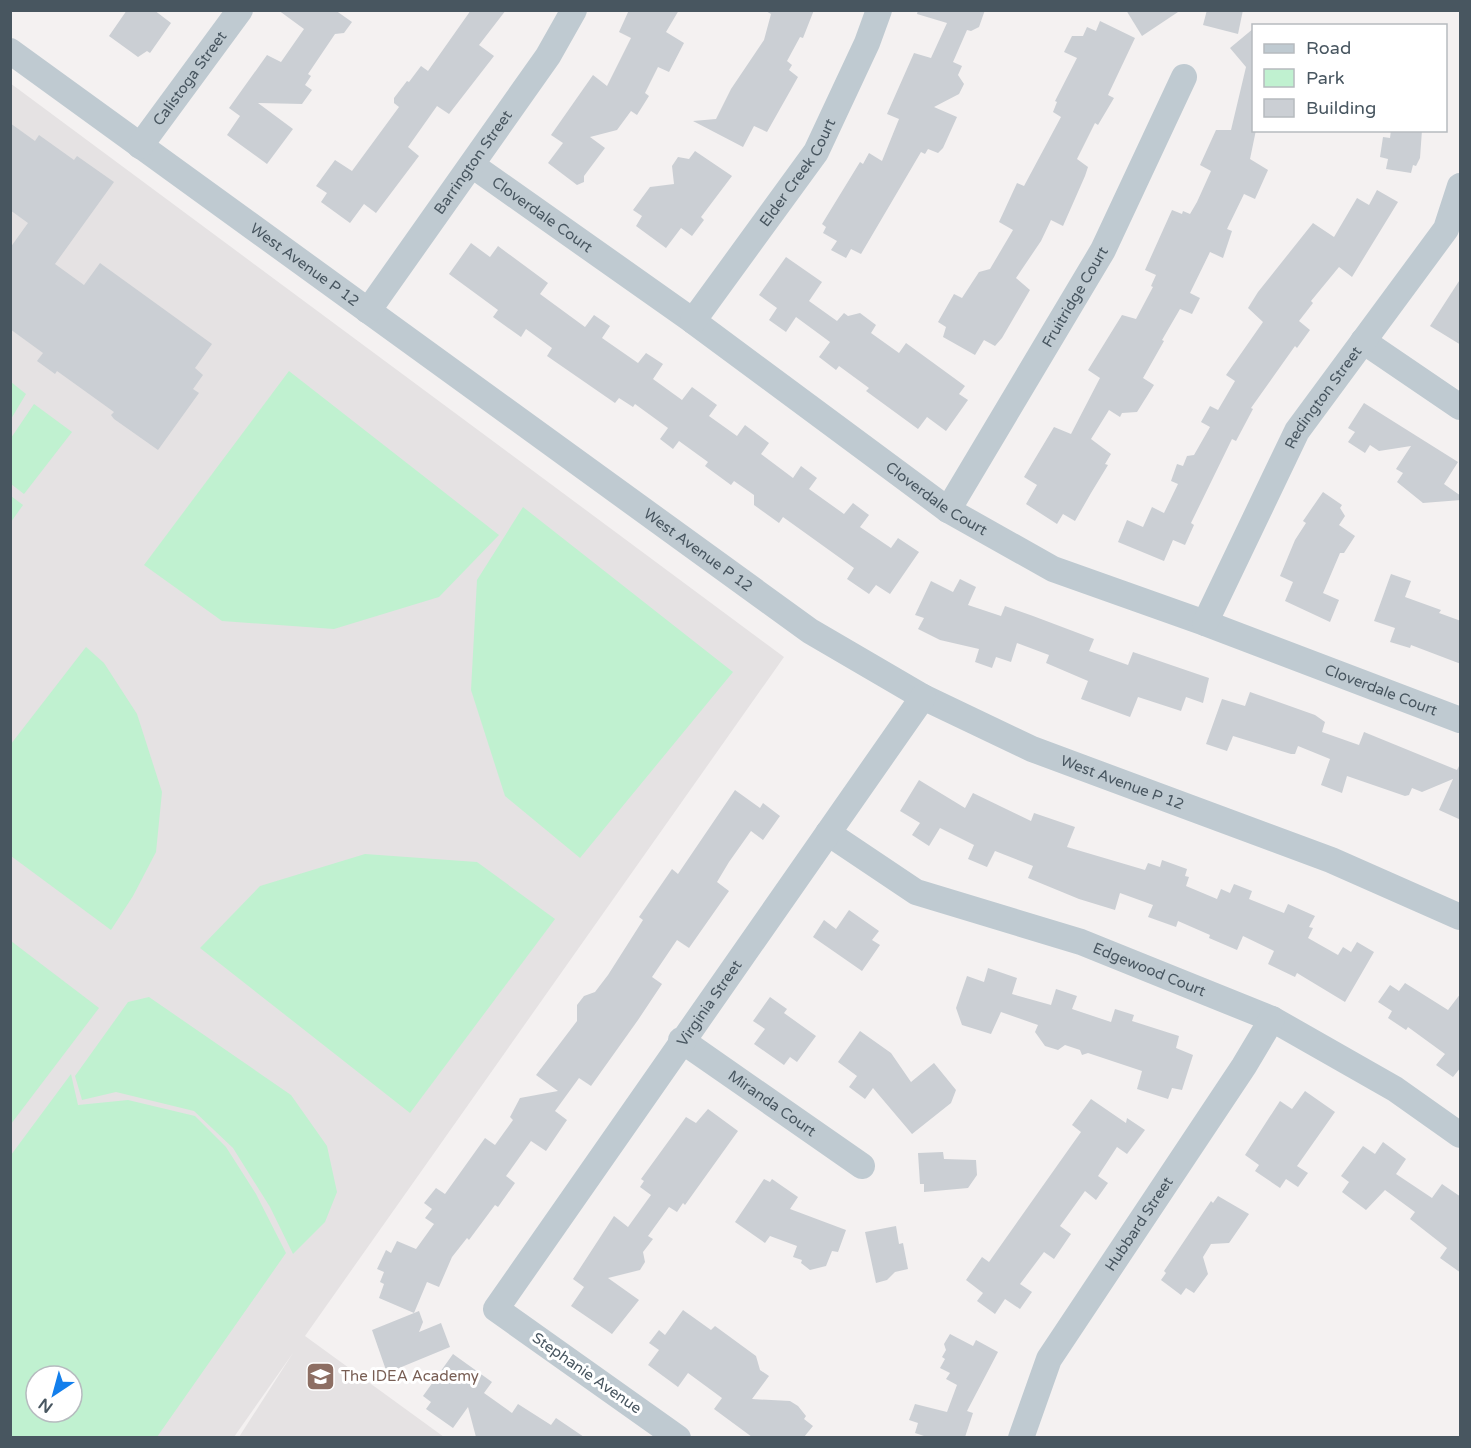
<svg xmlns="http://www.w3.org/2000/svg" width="1471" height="1448" font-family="'Varela Round',sans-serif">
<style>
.education{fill:#e5e2e3;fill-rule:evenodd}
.green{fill:#c0f1d0;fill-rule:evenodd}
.building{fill:#cbcfd4}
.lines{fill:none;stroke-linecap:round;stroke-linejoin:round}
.minor{stroke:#bfcad1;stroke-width:26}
.labels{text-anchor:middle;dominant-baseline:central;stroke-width:6;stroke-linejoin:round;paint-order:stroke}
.street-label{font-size:15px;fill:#485660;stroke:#fff}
.education-label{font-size:15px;fill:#785e54;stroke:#fff;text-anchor:start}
</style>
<rect width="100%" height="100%" fill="#f4f1f1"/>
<path class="education" d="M10,83L784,657L305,1336L444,1437H239L293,1353L234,1437H11ZM36,1376H72V1412H36Z"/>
<g class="green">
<polygon points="289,371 499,535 439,597 334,629 222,621 144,565"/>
<polygon points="11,382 26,394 11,419"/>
<polygon points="34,404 72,432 24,494 11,484 11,438"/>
<polygon points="11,496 23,505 11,522"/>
<polygon points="523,507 733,672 580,858 505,796 471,690 477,580"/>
<polygon points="86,647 104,663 137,714 162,792 156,852 133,896 111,930 11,856 11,744"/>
<polygon points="365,854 477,862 555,919 410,1113 200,948 260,886"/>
<polygon points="11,941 99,1008 11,1124 10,1124"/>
<polygon points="149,997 291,1095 327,1146 337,1192 325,1222 293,1254 270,1207 233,1148 194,1111 116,1092 82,1100 75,1076 128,1002"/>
<path d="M71,1074L78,1105L128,1100L195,1116L226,1147L256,1194L286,1253L157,1437H11V1155ZM36,1376H72V1412H36Z"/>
</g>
<g class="building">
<polygon points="127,10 154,10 171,23 150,53 147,51 138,57 109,36"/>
<polygon points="278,10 335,10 352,22 344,33 335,34 308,74 311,76 305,85 312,90 302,104 258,103 293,129 267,164 227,135 240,116 229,108 267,55 281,62 304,29"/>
<polygon points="471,10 506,10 479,45 494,56 449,114 437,106 408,147 419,156 376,213 364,204 350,223 321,202 327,193 316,186 335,160 352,171 399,107 394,103 394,98 407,81 409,82 421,66 428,71"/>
<polygon points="629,10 679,10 666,32 684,43 669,72 658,67 645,93 649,96 637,115 631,111 617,130 590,137 605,148 584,176 584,182 577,185 548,163 563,143 551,135 593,75 607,86 631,38 619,32"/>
<polygon points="764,10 814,10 803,38 800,37 787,61 792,65 789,70 798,77 767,132 754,126 743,147 693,121 716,119 731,89 764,40 771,14"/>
<polygon points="918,10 985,10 979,27 971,31 967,30 953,62 962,66 958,75 964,84 959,94 934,107 957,117 943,148 938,153 928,149 925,154 921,152 861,254 851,249 846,258 831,250 837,241 823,233 826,227 822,224 860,162 863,164 869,153 882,161 899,119 887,114 914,53 931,58 947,23 917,14"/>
<polygon points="1126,10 1181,10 1142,36"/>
<polygon points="1207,10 1243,10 1238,34 1203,25"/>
<polygon points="1100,21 1135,38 1108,95 1114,98 1098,125 1095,123 1077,159 1088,167 1085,176 1063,226 1051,220 1041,241 1016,278 1030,290 1002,338 995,346 984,340 975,355 943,337 946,327 938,322 954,294 962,298 979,272 990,269 1013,230 999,222 1017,183 1024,186 1061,117 1053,112 1057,102 1055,101 1077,58 1064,52 1072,36 1083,36 1087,27 1096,31"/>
<polygon points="1254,28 1254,130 1256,130 1250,159 1268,170 1255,199 1244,194 1227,229 1232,231 1223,258 1210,252 1190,293 1200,298 1192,314 1180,309 1162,340 1164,341 1143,378 1154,385 1137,412 1122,413 1120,417 1109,410 1091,439 1111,454 1105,464 1108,465 1091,493 1075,521 1063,514 1057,524 1026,504 1037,485 1024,477 1054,427 1071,434 1100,378 1088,370 1122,315 1136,319 1153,287 1151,286 1156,275 1145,270 1172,210 1182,214 1183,211 1190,214 1197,202 1211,171 1200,165 1216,130 1231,130 1246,67 1230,48"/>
<polygon points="10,123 35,141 39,135 74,160 77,156 114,182 55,264 84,285 100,263 212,344 195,368 203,375 193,389 199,393 158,450 114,419 111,415 114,412 57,371 55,374 37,361 43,353 10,329 10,248 28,223 10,210"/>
<polygon points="1391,130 1422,130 1420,158 1416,166 1413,165 1411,173 1386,169 1388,159 1380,157 1383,137 1390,138"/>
<polygon points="695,151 732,176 701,217 704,220 692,236 681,228 666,248 636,226 642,216 633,210 650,187 674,184 672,166 678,157 689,159"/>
<polygon points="1377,190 1398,202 1352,277 1339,267 1311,301 1313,303 1299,321 1310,330 1297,348 1295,346 1251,408 1253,409 1236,441 1232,439 1191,523 1194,525 1185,545 1173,540 1164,561 1118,542 1127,520 1143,527 1152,507 1164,513 1178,484 1171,481 1177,464 1183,466 1187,456 1194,455 1210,427 1201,422 1210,406 1218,410 1235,381 1226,375 1263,322 1248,308 1258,292 1313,223 1334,237 1357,198 1369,205"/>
<polygon points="471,243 490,257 498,246 548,283 540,294 585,327 594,315 610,326 602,338 638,363 646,353 663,364 653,379 682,400 692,387 717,405 709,416 737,436 745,425 769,443 761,454 793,478 801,466 817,478 809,489 844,514 853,503 869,515 860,527 891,548 898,538 919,552 890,594 876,585 869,594 847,579 854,568 783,517 779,523 754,505 754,495 734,481 731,485 705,466 708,462 679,441 673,449 660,439 668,428 635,404 633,407 619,398 615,403 547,356 552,348 526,329 521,337 493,317 498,310 449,274"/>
<polygon points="786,257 822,282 809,301 837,321 844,313 848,316 860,313 876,325 871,333 899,353 906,343 965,386 959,394 968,400 946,431 927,417 918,429 866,391 869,388 839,366 836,370 819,357 830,342 796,317 786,332 769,320 777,308 759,295"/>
<polygon points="1461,278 1461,345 1430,326"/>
<polygon points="1364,403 1458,462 1444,484 1461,496 1461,500 1423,503 1397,482 1403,473 1396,469 1411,446 1379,451 1370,445 1365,453 1348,442 1355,432 1348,428"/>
<polygon points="1323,492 1342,505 1340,508 1345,516 1339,525 1355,536 1344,553 1340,553 1323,593 1339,600 1330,622 1285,601 1293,582 1280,576 1295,540 1306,523 1303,521"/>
<polygon points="1391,574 1411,581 1405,597 1441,610 1439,613 1461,621 1461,664 1411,645 1410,648 1390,642 1395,628 1374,621"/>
<polygon points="960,579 976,587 968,605 1001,616 1005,606 1033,616 1094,639 1089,651 1128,665 1133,652 1209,678 1203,703 1186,697 1181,711 1138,697 1130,717 1081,699 1088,681 1046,663 1049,655 1017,643 1011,662 996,657 992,668 975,662 979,649 940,640 918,629 924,618 915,615 931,581 953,592"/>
<polygon points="1250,692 1315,715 1325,722 1322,732 1359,745 1364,732 1457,770 1461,762 1461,820 1439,810 1453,779 1422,792 1412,788 1409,795 1405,796 1347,776 1342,793 1321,785 1330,759 1298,746 1295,754 1291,754 1233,736 1227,751 1206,744 1222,699 1245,706"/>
<polygon points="919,780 965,808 973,793 1031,821 1034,813 1075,827 1067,847 1145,870 1148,863 1160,867 1162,860 1187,869 1185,876 1189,877 1186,886 1217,899 1221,889 1230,893 1234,884 1252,891 1249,899 1284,913 1288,904 1315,916 1309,927 1313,928 1308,938 1338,955 1343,947 1351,952 1357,942 1374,952 1345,1002 1297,973 1295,977 1268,964 1274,951 1243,936 1237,950 1209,938 1210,935 1178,921 1176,927 1148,917 1153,905 1120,893 1115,910 1079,899 1028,878 1033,866 995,851 987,867 968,859 974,845 940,828 929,846 912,835 920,823 900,811"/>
<polygon points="735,790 760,808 763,803 780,816 763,840 751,831 729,862 717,882 729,891 689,948 677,940 652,977 662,984 638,1020 591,1086 579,1078 555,1111 567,1120 546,1151 531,1141 506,1176 515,1183 498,1207 495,1205 469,1240 467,1238 452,1257 439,1287 427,1282 414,1313 379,1298 384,1284 380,1282 384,1272 377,1269 386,1250 391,1253 397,1241 416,1249 434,1224 425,1218 432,1209 424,1203 436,1188 445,1194 485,1138 495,1145 513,1120 510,1117 520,1098 558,1091 536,1075 577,1021 577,1005 584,996 595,992 608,975 643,920 639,917 672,869 678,874"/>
<polygon points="849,910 879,931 872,940 880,945 862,971 813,937 824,920 836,929"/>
<polygon points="988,968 1017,978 1012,994 1051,1005 1056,989 1077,996 1072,1009 1111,1022 1115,1009 1134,1015 1132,1021 1179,1036 1176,1048 1193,1055 1182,1090 1172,1088 1168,1099 1137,1089 1142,1071 1088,1053 1082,1055 1080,1050 1065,1045 1058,1050 1045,1046 1035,1032 1038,1025 1001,1012 991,1034 962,1025 956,1008 967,976 984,982"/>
<polygon points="1405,983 1448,1010 1461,993 1461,1067 1453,1077 1436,1065 1445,1054 1408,1027 1406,1030 1388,1018 1392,1011 1378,1002 1390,985 1399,991"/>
<polygon points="770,997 787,1009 784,1013 816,1036 797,1062 790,1057 784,1065 754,1044 765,1029 753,1021"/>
<polygon points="860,1031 891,1053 911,1082 934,1063 956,1090 951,1103 912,1134 873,1088 865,1099 849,1087 857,1076 838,1062"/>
<polygon points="1305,1091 1335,1112 1297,1166 1308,1173 1298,1187 1286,1179 1280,1188 1255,1171 1259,1165 1245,1155 1280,1101 1292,1109"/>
<polygon points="1091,1099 1126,1123 1127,1118 1145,1130 1127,1154 1117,1147 1098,1176 1108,1183 1096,1200 1085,1191 1060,1226 1071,1234 1054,1259 1044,1252 1020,1284 1032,1292 1020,1309 1005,1299 995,1314 977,1301 983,1293 966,1280 982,1257 989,1262 1071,1146 1081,1132 1072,1125"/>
<polygon points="708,1109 738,1131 685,1205 683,1203 677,1212 669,1207 648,1236 653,1239 643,1252 645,1262 640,1270 608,1278 639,1300 612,1334 571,1306 584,1287 573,1279 614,1216 628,1227 651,1195 640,1187 644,1181 641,1179 681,1124 686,1117 696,1123"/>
<polygon points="1383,1142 1406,1159 1396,1174 1432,1198 1442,1184 1461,1197 1461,1273 1440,1258 1447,1248 1410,1219 1415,1212 1385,1190 1366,1210 1342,1192 1349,1182 1341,1176 1363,1146 1375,1154"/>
<polygon points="943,1152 944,1159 976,1160 977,1175 968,1188 924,1192 924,1184 920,1184 918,1153"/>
<polygon points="764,1179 770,1182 772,1179 798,1197 790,1209 846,1230 838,1252 832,1251 826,1266 810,1270 801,1263 802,1260 793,1257 797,1246 770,1236 765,1243 735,1222"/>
<polygon points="1218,1196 1249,1214 1229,1243 1211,1244 1203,1257 1208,1274 1194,1293 1186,1288 1181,1295 1161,1280 1166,1273 1164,1271 1211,1201 1213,1203"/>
<polygon points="896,1226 899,1244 903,1243 908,1269 895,1272 887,1280 876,1283 865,1232"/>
<polygon points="683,1310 711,1330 715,1326 756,1356 760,1370 769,1376 752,1399 790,1401 798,1406 806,1416 804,1419 813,1426 804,1437 752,1437 714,1409 722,1398 688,1373 678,1387 648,1365 659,1350 649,1343 659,1330 665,1335"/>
<polygon points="419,1311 423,1322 419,1332 441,1323 450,1347 387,1373 372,1330"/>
<polygon points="950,1334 973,1346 976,1340 998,1352 967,1411 973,1413 965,1437 927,1437 915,1433 918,1423 909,1420 915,1404 947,1412 957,1385 946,1379 950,1373 940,1368 945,1359 942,1357 946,1350 944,1344"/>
<polygon points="453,1354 492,1382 484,1393 512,1413 518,1404 551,1425 556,1418 584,1437 476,1437 468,1407 453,1428 426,1409 431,1402 423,1396"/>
</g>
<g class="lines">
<g class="minor">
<path id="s1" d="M10,51L810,631L923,697L1032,749L1331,860L1460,917"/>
<path id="s2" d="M140,146L240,10"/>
<path id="s3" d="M472,165L693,321L948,510L1053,569L1205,623L1460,720"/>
<path id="s4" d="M368,311L548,56L574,10"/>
<path id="s5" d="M693,321L816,152L867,43L879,10"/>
<polyline points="1363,341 1460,407"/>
<path id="s6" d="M948,510L1103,250L1184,77"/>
<path id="s7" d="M1205,623L1297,431L1446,229L1460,186"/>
<path id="s8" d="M828,833L916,892L1081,942L1272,1019L1395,1089L1460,1135"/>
<path id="s9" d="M681,1040L862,1166"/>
<path id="s10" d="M678,1438L496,1309L923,697"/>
<path id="s11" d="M1021,1438L1049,1359L1244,1066L1272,1019"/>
</g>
</g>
<defs>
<symbol id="school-square" viewBox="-11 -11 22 22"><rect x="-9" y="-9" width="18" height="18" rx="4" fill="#8d6e63" stroke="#fff"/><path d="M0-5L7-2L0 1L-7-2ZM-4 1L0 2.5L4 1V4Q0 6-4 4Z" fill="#fff"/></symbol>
</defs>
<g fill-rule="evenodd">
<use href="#school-square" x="304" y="1360" width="33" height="33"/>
</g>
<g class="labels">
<g class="street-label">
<text stroke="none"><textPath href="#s2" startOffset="84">Calistoga Street</textPath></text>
<text stroke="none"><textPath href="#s4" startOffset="182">Barrington Street</textPath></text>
<text stroke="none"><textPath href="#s5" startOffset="182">Elder Creek Court</textPath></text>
<text stroke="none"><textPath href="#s3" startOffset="86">Cloverdale Court</textPath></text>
<text stroke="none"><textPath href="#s1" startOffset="364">West Avenue P 12</textPath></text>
<text stroke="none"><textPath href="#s6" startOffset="248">Fruitridge Court</textPath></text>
<text stroke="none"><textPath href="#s7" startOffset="255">Redington Street</textPath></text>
<text stroke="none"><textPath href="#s3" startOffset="572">Cloverdale Court</textPath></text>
<text stroke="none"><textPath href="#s1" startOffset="850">West Avenue P 12</textPath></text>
<text stroke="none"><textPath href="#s3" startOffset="1058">Cloverdale Court</textPath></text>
<text stroke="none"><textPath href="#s1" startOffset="1336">West Avenue P 12</textPath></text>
<text stroke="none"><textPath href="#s8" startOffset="352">Edgewood Court</textPath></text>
<text stroke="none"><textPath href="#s10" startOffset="596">Virginia Street</textPath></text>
<text stroke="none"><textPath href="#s9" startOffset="111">Miranda Court</textPath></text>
<text stroke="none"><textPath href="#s11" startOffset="246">Hubbard Street</textPath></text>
<text transform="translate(587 1373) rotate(35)">Stephanie Avenue</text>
</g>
<g class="education-label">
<text x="341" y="1376">The IDEA Academy</text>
</g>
</g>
<rect width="1471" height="1448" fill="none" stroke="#485660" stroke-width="24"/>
<rect x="1252" y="24" width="195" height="108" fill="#ffffff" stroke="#b6bbbf" stroke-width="1.5"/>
<rect x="1264" y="44" width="30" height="9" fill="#bfcad1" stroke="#b6bbbf" stroke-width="1.5"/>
<text x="1306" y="54" font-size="18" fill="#485660">Road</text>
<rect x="1264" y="69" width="30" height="18" fill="#c0f1d0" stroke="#b6bbbf" stroke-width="1.5"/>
<text x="1306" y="84" font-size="18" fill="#485660">Park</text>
<rect x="1264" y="99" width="30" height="18" fill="#cbcfd4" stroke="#b6bbbf" stroke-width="1.5"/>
<text x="1306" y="114" font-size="18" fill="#485660">Building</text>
<g transform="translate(54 1394) rotate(216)"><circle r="28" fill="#ffffff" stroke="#b6bbbf" stroke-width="1.5"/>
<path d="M0-4.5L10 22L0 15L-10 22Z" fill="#137fec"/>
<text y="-9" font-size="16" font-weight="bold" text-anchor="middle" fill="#485660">N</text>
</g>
</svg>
